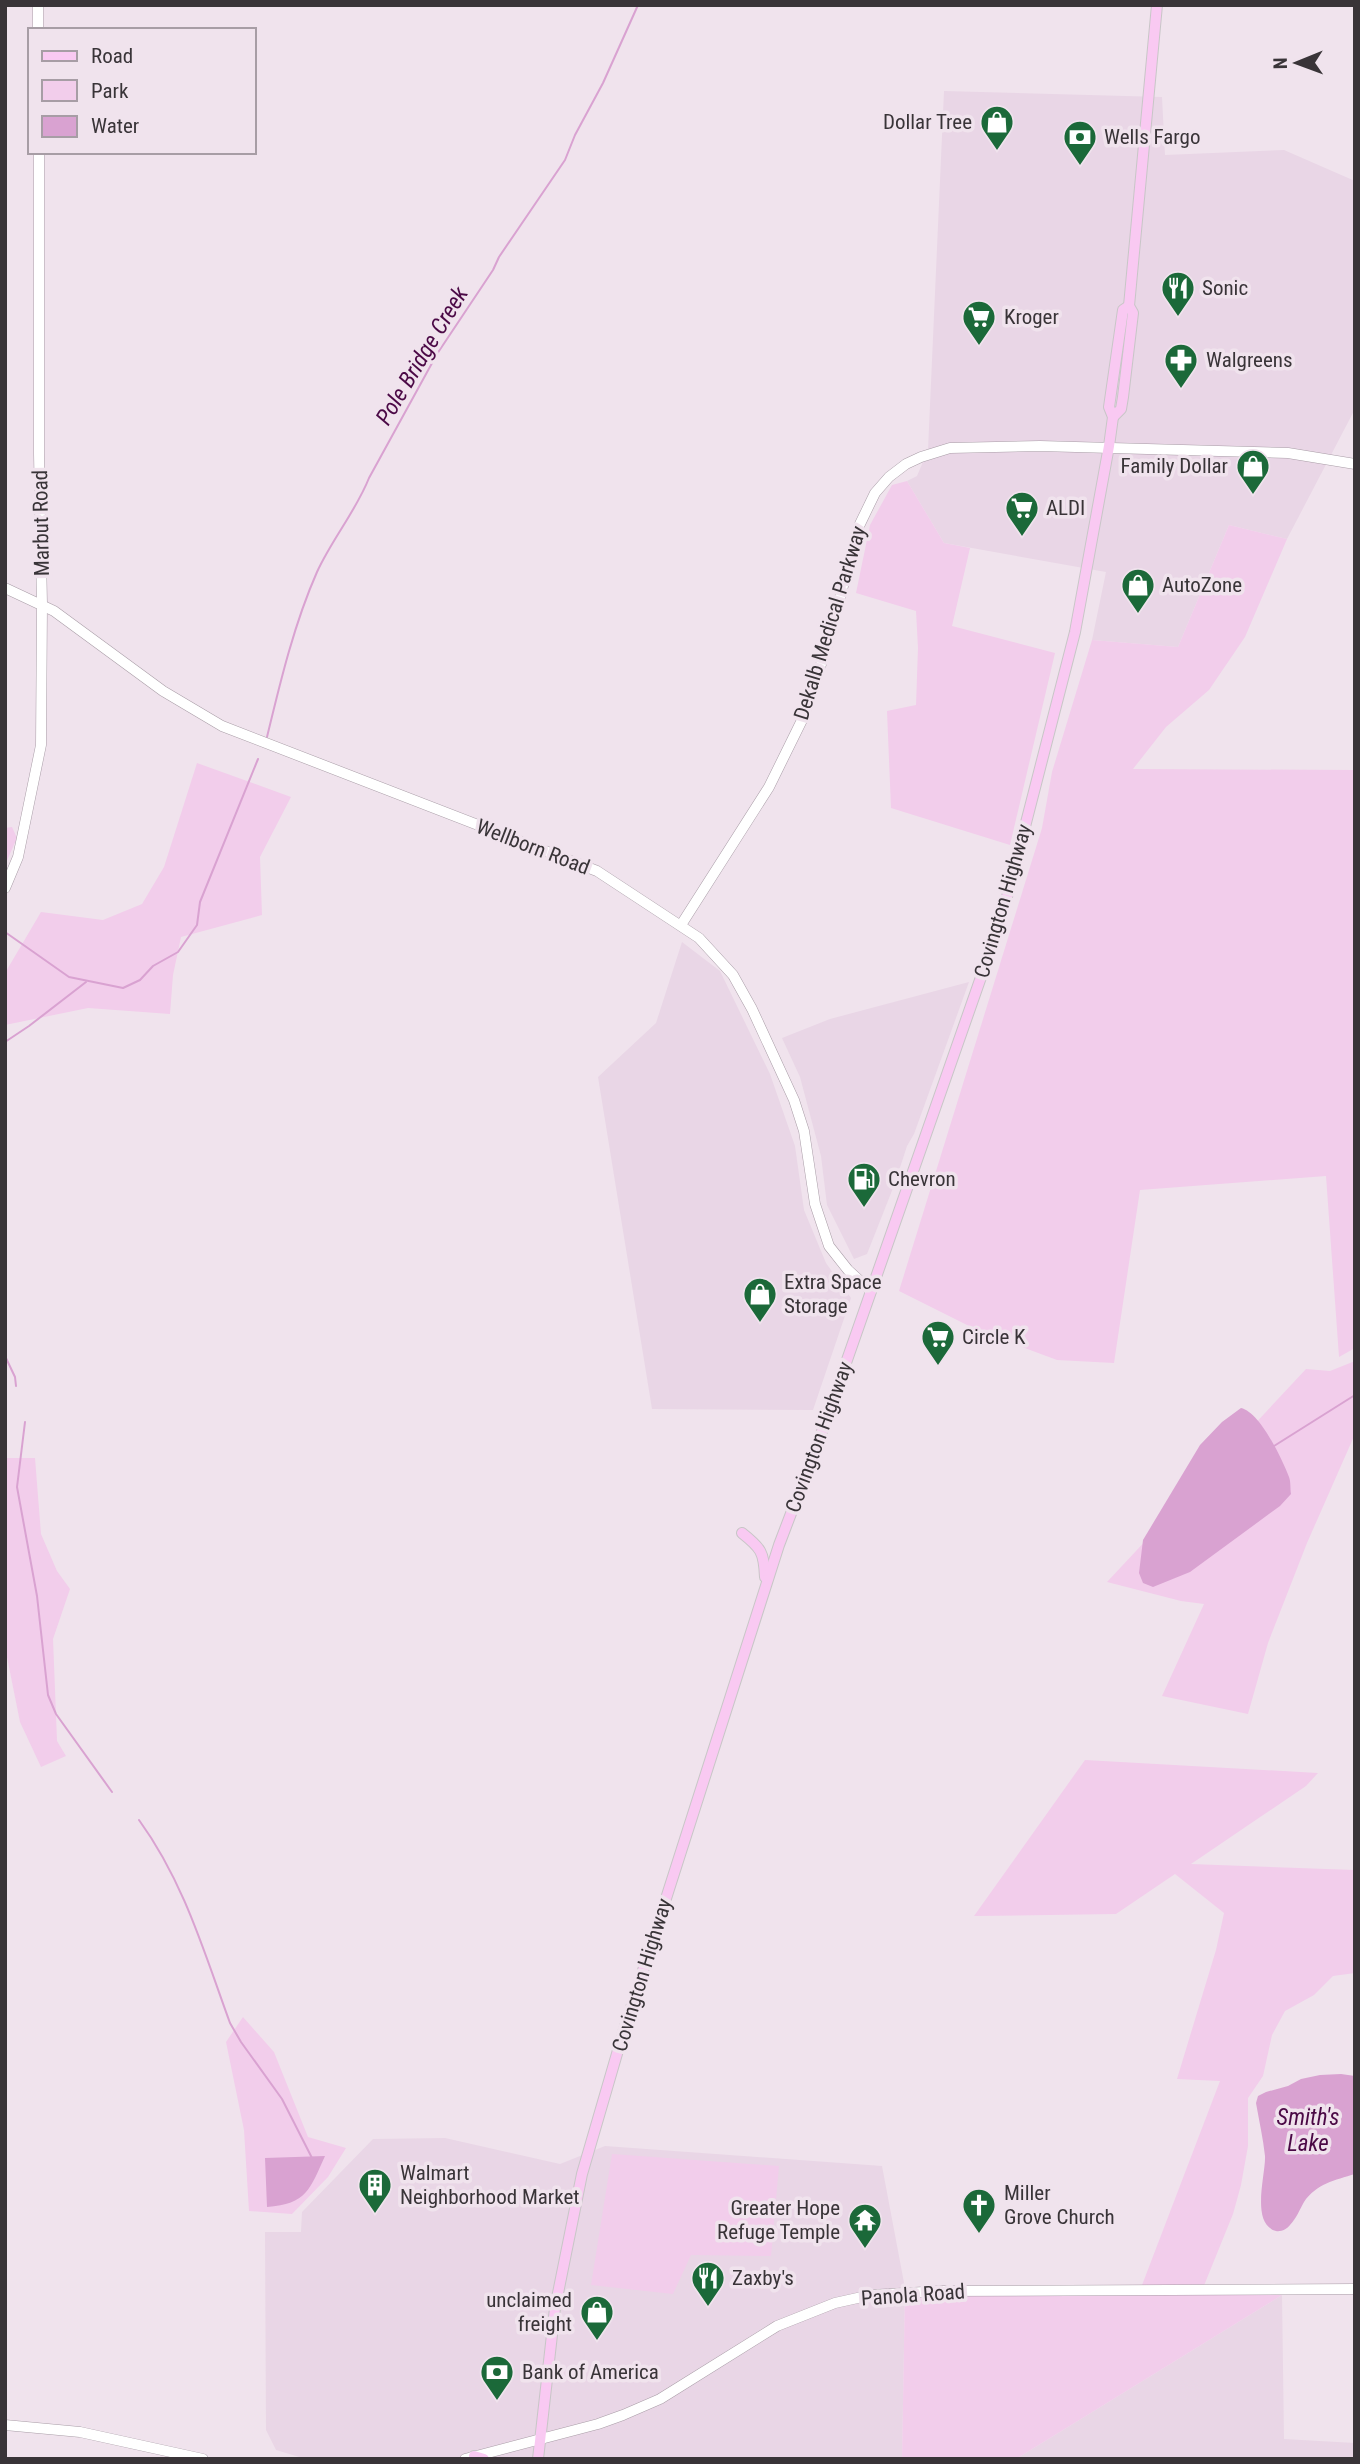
<svg xmlns="http://www.w3.org/2000/svg" width="1360" height="2464" font-family="'Roboto Condensed',sans-serif">
<style>
.built{fill:#e9d6e6}
.green{fill:#f2cdeb}
.water{fill:#d9a2d1}
.lines{fill:none;stroke-linecap:round;stroke-linejoin:round}
.stream{stroke:#d9a2d1;stroke-width:2}
.secondary-casing{stroke:#a99da7;stroke-width:11}
.primary-casing{stroke:#c8c6c7;stroke-width:12}
.secondary{stroke:#fff;stroke-width:10}
.primary{stroke:#f9c9f2;stroke-width:10}
.labels{text-anchor:middle;dominant-baseline:central;stroke-width:7;stroke-linejoin:round;paint-order:stroke}
.poi-label{font-size:21px;fill:#393438;stroke:#f0e3ed;text-anchor:start}
.street-label{font-size:21px;fill:#393438;stroke:#f0e3ed}
.water-label{font-size:23px;font-style:italic;fill:#4b0946;stroke:#f0e3ed}
</style>
<rect width="100%" height="100%" fill="#f0e3ed"/>
<g class="built">
<polygon points="944,91 1162,97 1165,155 1284,150 1355,181 1355,409 1287,539 1229,525 1178,647 1092,640 1106,572 944,543 907,481 917,476 928,450"/>
<polygon points="682,942 720,971 770,1074 795,1146 804,1210 826,1263 851,1298 813,1410 652,1409 598,1077 656,1023"/>
<polygon points="969,982 914,1134 907,1146 895,1183 867,1254 854,1259 827,1205 821,1156 800,1077 782,1038 830,1019"/>
<polygon points="445,2138 560,2164 605,2146 882,2166 905,2288 902,2459 306,2459 276,2450 266,2430 265,2232 301,2232 302,2212 373,2139"/>
<polygon points="1282,2295 1284,2439 1355,2443 1355,2459 1016,2459"/>
</g>
<g class="green">
<polygon points="907,481 944,543 970,548 952,626 1055,653 1010,845 891,808 887,711 916,705 918,648 916,611 856,593 870,525 892,485"/>
<polygon points="1229,525 1287,539 1245,637 1209,690 1166,727 1133,769 1355,770 1355,1348 1339,1357 1326,1176 1140,1190 1114,1363 1057,1360 977,1330 899,1291 1042,828 1052,772 1092,640 1178,647"/>
<polygon points="197,763 291,797 260,857 262,915 181,937 173,975 170,1014 88,1008 5,1025 5,973 41,912 103,920 142,904 164,867"/>
<polygon points="12,827 17,838 5,865 5,828"/>
<polygon points="1355,1361 1355,1434 1307,1543 1268,1643 1248,1714 1162,1696 1204,1604 1181,1601 1107,1582 1306,1369 1330,1371"/>
<polygon points="7,1458 35,1458 41,1534 57,1571 70,1589 53,1639 57,1741 66,1756 41,1767 20,1722 5,1647"/>
<polygon points="1085,1760 1318,1773 1306,1786 1191,1864 1355,1870 1355,1973 1333,1976 1314,1995 1285,2011 1272,2035 1263,2076 1248,2098 1248,2146 1241,2185 1233,2214 1201,2293 1282,2295 1016,2459 902,2459 905,2288 1139,2293 1220,2081 1177,2079 1216,1950 1224,1913 1175,1874 1116,1914 974,1916"/>
<polygon points="243,2017 274,2052 308,2137 346,2148 328,2177 292,2214 249,2211 244,2130 226,2042"/>
<polygon points="612,2154 779,2166 771,2256 691,2255 673,2294 591,2285"/>
</g>
<g class="water">
<path d="M1241,1408C1260,1412 1282,1459 1289,1477C1291,1482 1290,1488 1291,1494L1280,1506L1190,1572L1153,1587L1143,1583L1139,1573L1143,1540L1200,1445L1222,1422Z"/>
<path d="M1341,2074L1355,2076V2174C1335,2180 1316,2184 1304,2202C1300,2209 1296,2219 1290,2225C1287,2229 1281,2232 1276,2231C1250,2224 1266,2174 1265,2156C1263,2138 1259,2120 1256,2103L1258,2096L1266,2092L1288,2086L1301,2079L1320,2075Z"/>
<path d="M325,2156C310,2189 307,2204 267,2207L265,2158Z"/>
</g>
<g class="lines">
<g class="stream">
<path d="M267,737C280,683 294,624 317,572C332,539 356,511 369,478L437,354L493,270L499,257L565,160L575,135L603,83L638,5"/>
<polyline points="5,932 69,977 123,988 140,980 153,966 178,952 197,925 200,902 258,759"/>
<polyline points="5,1042 29,1026 86,982"/>
<polyline points="5,1356 15,1377 16,1386"/>
<polyline points="25,1422 17,1487 37,1596 48,1695 56,1714 112,1792"/>
<polyline points="1274,1446 1355,1395"/>
<path d="M139,1820C184,1882 204,1952 230,2023L241,2042L282,2099L312,2158"/>
</g>
<defs>
<g id="secondary">
<polyline points="38,5 38,30"/>
<polyline points="5,588 54,611 163,691 222,726 597,871 699,938 733,975 752,1009 794,1100 804,1131 815,1204 829,1246 848,1270 871,1291"/>
<polyline points="5,888 18,857 41,745 42,604 39,454 39,152"/>
<polyline points="681,925 769,787 804,716 827,646 859,526 875,493 889,477 906,464 921,457 950,448 1040,446 1288,453 1355,464"/>
<polyline points="5,2425 80,2432 203,2459"/>
<polyline points="465,2459 598,2424 623,2415 660,2399 777,2326 835,2303 871,2295 941,2291 1355,2289"/>
</g>
<g id="primary">
<polyline points="1113,417 1121,409 1123,397 1133,313 1129,306 1157,5"/>
<path d="M742,1533C761,1548 764,1552 765,1577"/>
<polyline points="474,2456 484,2459"/>
<polyline points="538,2459 555,2308 582,2174 623,2033 779,1545 819,1440 1001,920 1075,632 1109,446 1113,417 1109,407 1123,310 1129,306"/>
</g>
</defs>
<use href="#secondary" class="secondary-casing"/>
<use href="#primary" class="primary-casing"/>
<use href="#secondary" class="secondary"/>
<use href="#primary" class="primary"/>
</g>
<defs>
<symbol id="shop-pin" viewBox="-11 -11 22 30"><path d="M0 17L-7.5 6A9.5 9.5 0 1 1 7.5 6Z" fill="#1b6939" stroke="#f0e3ed"/><path d="M-5-2.5h2.3a2.7 3.5 0 0 1 5.4 0H5L5.5 6h-11ZM-1.5-2.5h3a1.5 2.3 0 0 0-3 0Z" fill="#fff"/></symbol>
<symbol id="bank-pin" viewBox="-11 -11 22 30"><path d="M0 17L-7.5 6A9.5 9.5 0 1 1 7.5 6Z" fill="#1b6939" stroke="#f0e3ed"/><path d="M-6-4H6V4H-6ZM0-2.3a2.3 2.3 0 1 0 0 4.6a2.3 2.3 0 1 0 0-4.6Z" fill="#fff"/></symbol>
<symbol id="restaurant-pin" viewBox="-11 -11 22 30"><path d="M0 17L-7.5 6A9.5 9.5 0 1 1 7.5 6Z" fill="#1b6939" stroke="#f0e3ed"/><path d="M-5-6h1v4h1v-4h1v4h1v-4h1v5L-1.5 .5V6h-2V.5L-5-1ZM5-6V6H3V1.5H1.5Q1.5-4 5-6Z" fill="#fff"/></symbol>
<symbol id="supermarket-pin" viewBox="-11 -11 22 30"><path d="M0 17L-7.5 6A9.5 9.5 0 1 1 7.5 6Z" fill="#1b6939" stroke="#f0e3ed"/><path d="M-6-5.5h2.5l.6 2H6L4.5 2H-2.5L-4.4-4H-6ZM-1.5 3.2a1.3 1.3 0 1 0 .1 0ZM3 3.2a1.3 1.3 0 1 0 .1 0Z" fill="#fff"/></symbol>
<symbol id="pharmacy-pin" viewBox="-11 -11 22 30"><path d="M0 17L-7.5 6A9.5 9.5 0 1 1 7.5 6Z" fill="#1b6939" stroke="#f0e3ed"/><path d="M-2-6h4v4h4v4h-4v4h-4v-4h-4v-4h4Z" fill="#fff"/></symbol>
<symbol id="fuel-pin" viewBox="-11 -11 22 30"><path d="M0 17L-7.5 6A9.5 9.5 0 1 1 7.5 6Z" fill="#1b6939" stroke="#f0e3ed"/><path d="M-5.5-6h7V0h2V4h1.3V-2.5L3-4.5l.8-.8L6-3V5H2.5V1h-1V6h-7ZM-4.2-4.7v3.2H.2V-4.7Z" fill="#fff"/></symbol>
<symbol id="building-pin" viewBox="-11 -11 22 30"><path d="M0 17L-7.5 6A9.5 9.5 0 1 1 7.5 6Z" fill="#1b6939" stroke="#f0e3ed"/><path d="M-4-6H4V6H1V3H-1V6H-4ZM-2.5-4.3h1.7v1.8h-1.7ZM.8-4.3h1.7v1.8H.8ZM-2.5-1h1.7V.8h-1.7ZM.8-1h1.7V.8H.8Z" fill="#fff"/></symbol>
<symbol id="church-pin" viewBox="-11 -11 22 30"><path d="M0 17L-7.5 6A9.5 9.5 0 1 1 7.5 6Z" fill="#1b6939" stroke="#f0e3ed"/><path d="M-1.2-6h2.4v3.5h3.3v2.4h-3.3V6h-2.4V-.1h-3.3v-2.4h3.3Z" fill="#fff"/></symbol>
<symbol id="temple-pin" viewBox="-11 -11 22 30"><path d="M0 17L-7.5 6A9.5 9.5 0 1 1 7.5 6Z" fill="#1b6939" stroke="#f0e3ed"/><path d="M0-6L5-2H3V0L6.5 2.5H4V6H1.5V3h-3V6H-4V2.5H-6.5L-3 0V-2H-5Z" fill="#fff"/></symbol>
</defs>
<g fill-rule="evenodd">
<use href="#shop-pin" x="978" y="103" width="38" height="52"/>
<use href="#bank-pin" x="1061" y="118" width="38" height="52"/>
<use href="#restaurant-pin" x="1159" y="269" width="38" height="52"/>
<use href="#supermarket-pin" x="960" y="298" width="38" height="52"/>
<use href="#pharmacy-pin" x="1162" y="341" width="38" height="52"/>
<use href="#shop-pin" x="1234" y="447" width="38" height="52"/>
<use href="#supermarket-pin" x="1003" y="489" width="38" height="52"/>
<use href="#shop-pin" x="1119" y="566" width="38" height="52"/>
<use href="#fuel-pin" x="845" y="1160" width="38" height="52"/>
<use href="#shop-pin" x="741" y="1275" width="38" height="52"/>
<use href="#supermarket-pin" x="919" y="1318" width="38" height="52"/>
<use href="#building-pin" x="356" y="2166" width="38" height="52"/>
<use href="#church-pin" x="960" y="2186" width="38" height="52"/>
<use href="#temple-pin" x="846" y="2201" width="38" height="52"/>
<use href="#restaurant-pin" x="689" y="2259" width="38" height="52"/>
<use href="#shop-pin" x="578" y="2293" width="38" height="52"/>
<use href="#bank-pin" x="478" y="2353" width="38" height="52"/>
</g>
<g class="labels">
<g class="poi-label">
<text x="972" y="122" text-anchor="end">Dollar Tree</text>
<text x="1104" y="137">Wells Fargo</text>
<text x="1202" y="288">Sonic</text>
<text x="1004" y="317">Kroger</text>
<text x="1206" y="360">Walgreens</text>
<text x="1228" y="466" text-anchor="end">Family Dollar</text>
<text x="1046" y="508">ALDI</text>
<text x="1162" y="585">AutoZone</text>
<text x="888" y="1179">Chevron</text>
<text x="784" y="1282">Extra Space<tspan x="784" dy="24">Storage</tspan></text>
<text x="962" y="1337">Circle K</text>
<text x="400" y="2173">Walmart<tspan x="400" dy="24">Neighborhood Market</tspan></text>
<text x="1004" y="2193">Miller<tspan x="1004" dy="24">Grove Church</tspan></text>
<text x="840" y="2208" text-anchor="end">Greater Hope<tspan x="840" dy="24">Refuge Temple</tspan></text>
<text x="732" y="2278">Zaxby's</text>
<text x="572" y="2300" text-anchor="end">unclaimed<tspan x="572" dy="24">freight</tspan></text>
<text x="522" y="2372">Bank of America</text>
</g>
<g class="street-label">
<text transform="translate(41 523) rotate(-91)">Marbut Road</text>
<text transform="translate(830 623) rotate(-73)">Dekalb Medical Parkway</text>
<text transform="translate(533 847) rotate(21)">Wellborn Road</text>
<text transform="translate(1003 901) rotate(-74)">Covington Highway</text>
<text transform="translate(819 1437) rotate(-70)">Covington Highway</text>
<text transform="translate(642 1975) rotate(-73)">Covington Highway</text>
<text transform="translate(913 2295) rotate(-4)">Panola Road</text>
</g>
<g class="water-label">
<text transform="translate(422 356) rotate(-59)">Pole Bridge Creek</text>
<text x="1308" y="2117">Smith's<tspan x="1308" dy="26">Lake</tspan></text>
</g>
</g>
<rect width="1360" height="2464" fill="none" stroke="#393438" stroke-width="14"/>
<rect x="28" y="28" width="228" height="126" fill="#f0e3ed" stroke="#a79da5" stroke-width="2"/>
<rect x="42" y="51" width="35" height="10" fill="#f9c9f2" stroke="#a79da5" stroke-width="2"/>
<text x="91" y="63" font-size="21" fill="#393438">Road</text>
<rect x="42" y="80" width="35" height="21" fill="#f2cdeb" stroke="#a79da5" stroke-width="2"/>
<text x="91" y="98" font-size="21" fill="#393438">Park</text>
<rect x="42" y="116" width="35" height="21" fill="#d9a2d1" stroke="#a79da5" stroke-width="2"/>
<text x="91" y="133" font-size="21" fill="#393438">Water</text>
<g transform="translate(1297 63) rotate(269)" stroke="#f0e3ed" stroke-width="5" paint-order="stroke">
<path d="M0-5L12 26L0 18L-12 26Z" fill="#393438"/>
<text y="-10" font-size="19" font-weight="bold" text-anchor="middle" fill="#393438">N</text>
</g>
</svg>
